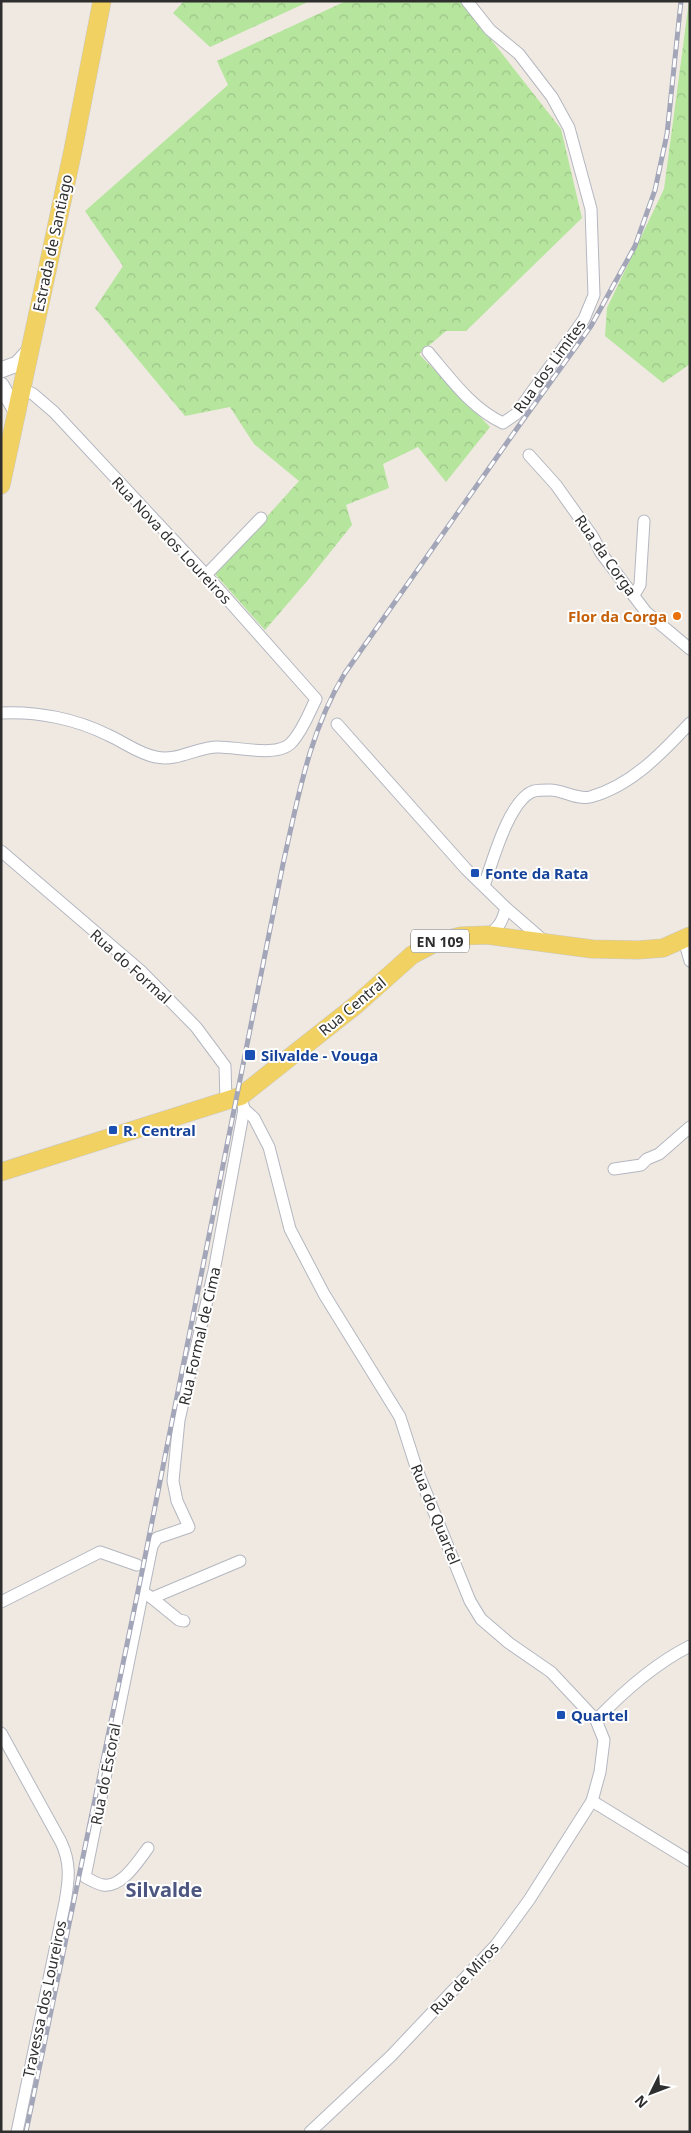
<svg xmlns="http://www.w3.org/2000/svg" width="691" height="2133" font-family="'Noto Sans',sans-serif">
<style>
.forest{fill:url(#forest-crowns)}
.lines{fill:none;stroke-linecap:round;stroke-linejoin:round}
.minor-casing{stroke:#b4b7c1;stroke-width:13}
.secondary-casing{stroke:#b4b7c1;stroke-width:17}
.primary-casing{stroke:#c9c9c9;stroke-width:19}
.minor{stroke:#fff;stroke-width:11}
.secondary{stroke:#fff;stroke-width:15}
.primary{stroke:#f2d163;stroke-width:18}
.rail-casing{stroke:#a3a6b8;stroke-width:5}
.rail{stroke:#fff;stroke-width:3;stroke-dasharray:9;stroke-linecap:butt}
.food-dot{fill:#e8710a;stroke:#fff;stroke-width:2}
.transit-dot{fill:#1a4fb4;stroke:#fff;stroke-width:2}
.labels{text-anchor:middle;dominant-baseline:central;stroke-width:4;stroke-linejoin:round;paint-order:stroke}
.shield{fill:#fff;stroke:#6d6d6d;stroke-width:1}
.shield-label{font-size:14px;font-weight:bold;fill:#2e2e2e}
.street-label{font-size:15px;fill:#2e2e2e;stroke:#fff}
.food-label{font-size:15px;font-weight:bold;fill:#c56008;stroke:#fff;text-anchor:end}
.transit-label{font-size:15px;font-weight:bold;fill:#164399;stroke:#fff;text-anchor:start}
.district-label{font-size:20px;font-weight:bold;fill:#4d5680;stroke:#fff}
</style>
<defs>
<pattern id="forest-crowns" width="20" height="18" patternUnits="userSpaceOnUse" patternTransform="scale(1.25)"><rect width="20" height="18" fill="#b6e59e"/><path d="M2 6a3 3 0 1 1 6 0M12 15a3 3 0 1 1 6 0" fill="none" stroke="#9dc588"/></pattern>
</defs>
<rect width="100%" height="100%" fill="#efe9e1"/>
<g class="forest">
<polygon points="184,1 310,1 210,47 173,13"/>
<polygon points="346,1 461,1 561,129 582,218 466,331 446,331 419,354 490,427 446,482 418,447 383,464 389,488 346,505 352,525 308,580 265,630 215,574 299,481 254,444 230,407 185,416 95,308 123,266 85,211 228,85 217,61"/>
<polygon points="689,1 690,364 663,383 605,336 607,308 664,189"/>
</g>
<g class="lines">
<defs>
<g id="minor">
<path d="M428,352C450,378 472,409 503,423L516,414L584,319L594,295L591,209L569,128L552,97L519,54L490,30L467,1"/>
<polyline points="529,455 556,485 593,537 601,553 646,612 690,649"/>
<polyline points="206,575 261,518"/>
<polyline points="634,595 640,585 644,521"/>
<path d="M1,713C37,711 76,719 108,735C124,742 139,754 156,757C178,762 198,746 219,747C238,747 279,758 292,742C303,730 309,713 316,699L206,575L54,412L33,394L21,388"/>
<path d="M337,724L466,869L506,908C502,922 499,928 487,935"/>
<polyline points="1,851 142,972 196,1027 225,1066 226,1101"/>
<path d="M484,886C492,863 509,799 534,791C539,790 545,790 550,790C563,790 577,800 590,797C631,786 662,753 690,723"/>
<polyline points="506,908 544,941"/>
<polyline points="684,940 690,961"/>
<polyline points="241,1096 244,1109 254,1118 269,1147 290,1229 324,1294 400,1417 417,1470 470,1601 481,1619 509,1643 551,1672 596,1720 604,1740 600,1772 592,1801 529,1900 496,1945 391,2056 310,2132"/>
<polyline points="614,1169 641,1165 647,1159 659,1154 690,1127"/>
<polyline points="143,1592 152,1598 240,1561"/>
<polyline points="152,1598 179,1620 184,1621"/>
<polyline points="1,1602 100,1552 137,1565"/>
<path d="M596,1720C623,1692 654,1664 690,1646"/>
<path d="M1,1733L61,1842C71,1863 69,1880 65,1902L17,2132"/>
<polyline points="592,1801 690,1861"/>
<path d="M148,1848C138,1861 122,1888 103,1885C97,1884 91,1880 85,1877L152,1546L157,1538L189,1527L177,1501L173,1481L179,1420L214,1271L244,1109"/>
</g>
<g id="secondary">
<polyline points="1,370 17,364 29,351"/>
<polyline points="1,385 17,413"/>
</g>
<g id="primary">
<polyline points="1,485 73,150 102,1"/>
<polyline points="1,1172 241,1096 356,1005 412,955 437,942 461,936 487,935 592,949 638,950 663,948 690,936"/>
</g>
</defs>
<use href="#minor" class="minor-casing"/>
<use href="#secondary" class="secondary-casing"/>
<use href="#primary" class="primary-casing"/>
<use href="#minor" class="minor"/>
<use href="#secondary" class="secondary"/>
<use href="#primary" class="primary"/>
<defs>
<path id="rail" d="M26,2132L143,1567L283,864C298,798 309,732 345,673L518,427L591,326L635,246L655,190L667,134L681,1"/>
</defs>
<use href="#rail" class="rail-casing"/>
<use href="#rail" class="rail"/>
</g>
<circle class="food-dot" cx="677" cy="616" r="5"/>
<g class="transit-dot">
<rect x="470" y="868" width="10" height="10" rx="2.5"/>
<rect x="244" y="1049" width="12" height="12" rx="2.5"/>
<rect x="108" y="1125" width="10" height="10" rx="2.5"/>
<rect x="556" y="1710" width="10" height="10" rx="2.5"/>
</g>
<g class="labels">
<rect class="shield" x="411" y="929.5" width="58" height="23" rx="4"/>
<g class="shield-label">
<text x="440" y="941">EN 109</text>
</g>
<g class="street-label">
<text transform="translate(52 243) rotate(-78)">Estrada de Santiago</text>
<text transform="translate(549 366) rotate(-54)">Rua dos Limites</text>
<text transform="translate(172 540) rotate(47)">Rua Nova dos Loureiros</text>
<text transform="translate(606 555) rotate(55)">Rua da Corga</text>
<text transform="translate(131 966) rotate(42)">Rua do Formal</text>
<text transform="translate(352 1006) rotate(-40)">Rua Central</text>
<text transform="translate(199 1336) rotate(-77)">Rua Formal de Cima</text>
<text transform="translate(436 1514) rotate(68)">Rua do Quartel</text>
<text transform="translate(105 1774) rotate(-79)">Rua do Escoral</text>
<text transform="translate(464 1978) rotate(-47)">Rua de Miros</text>
<text transform="translate(44 1999) rotate(-78)">Travessa dos Loureiros</text>
</g>
<g class="food-label">
<text x="667" y="616">Flor da Corga</text>
</g>
<g class="transit-label">
<text x="485" y="873">Fonte da Rata</text>
<text x="261" y="1055">Silvalde - Vouga</text>
<text x="123" y="1130">R. Central</text>
<text x="571" y="1715">Quartel</text>
</g>
<g class="district-label">
<text x="164" y="1889">Silvalde</text>
</g>
</g>
<rect width="691" height="2133" fill="none" stroke="#2e2e2e" stroke-width="5"/>
<g transform="translate(651 2093) rotate(228)" stroke="#ffffff" stroke-width="4" paint-order="stroke">
<path d="M0-4L9 19L0 12L-9 19Z" fill="#2e2e2e"/>
<text y="-8" font-size="14" font-weight="bold" text-anchor="middle" fill="#2e2e2e">N</text>
</g>
</svg>
